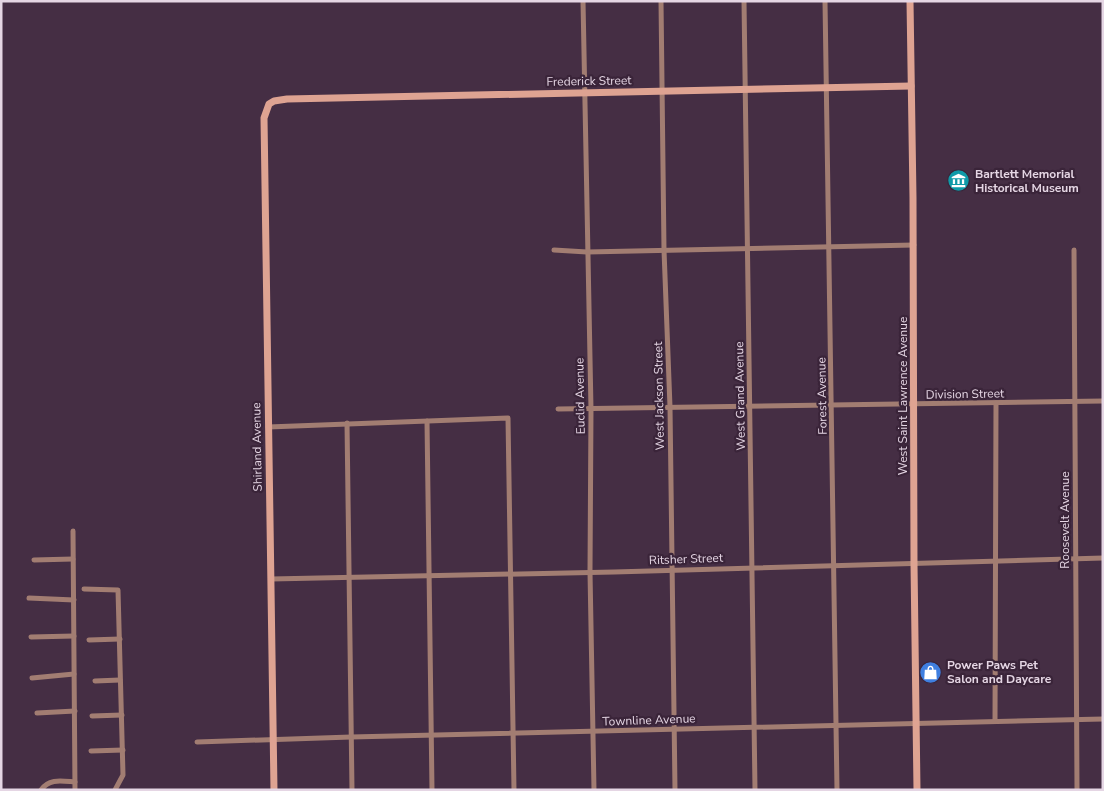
<svg xmlns="http://www.w3.org/2000/svg" width="1104" height="791" font-family="'Nunito Sans',sans-serif">
<style>
.lines{fill:none;stroke-linecap:round;stroke-linejoin:round}
.street{stroke:#a27d72;stroke-width:5}
.secondary{stroke:#dea392;stroke-width:7}
.labels{text-anchor:middle;dominant-baseline:central;stroke-width:4.5;stroke-linejoin:round;paint-order:stroke}
.street-label{font-size:12px;fill:#e5d6e4;stroke:#3a2439}
.poi-label{font-size:12px;font-weight:bold;fill:#e5d6e4;stroke:#3a2439;text-anchor:start}
</style>
<rect width="100%" height="100%" fill="#452e44"/>
<g class="lines">
<g class="street">
<polyline points="583,1 591,409 590,572 594,790"/>
<polyline points="661,1 664,250 670,407 675,790"/>
<polyline points="744,1 755,790"/>
<polyline points="825,1 837,790"/>
<polyline points="554,250 587,252 914,245"/>
<polyline points="1074,250 1077,790"/>
<polyline points="558,409 1103,401"/>
<polyline points="427,421 432,790"/>
<polyline points="347,423 352,790"/>
<polyline points="268,427 508,418 514,790"/>
<polyline points="73,531 75,790"/>
<polyline points="34,560 73,559"/>
<polyline points="271,579 614,572 1103,558"/>
<polyline points="84,589 118,590 123,775 115,790"/>
<polyline points="29,598 74,600"/>
<polyline points="31,637 74,636"/>
<polyline points="89,640 120,639"/>
<polyline points="32,678 74,674"/>
<polyline points="95,681 120,680"/>
<polyline points="37,713 75,711"/>
<polyline points="92,716 122,715"/>
<polyline points="995,721 996,403"/>
<polyline points="197,742 351,737 1103,719"/>
<polyline points="91,751 123,750"/>
<path d="M41,790C49,778 62,781 75,782"/>
</g>
<g class="secondary">
<polyline points="910,1 913,198 914,564 917,790"/>
<polyline points="274,790 264,118 269,104 274,101 287,99 911,86"/>
</g>
</g>
<defs>
<symbol id="museum-disc" viewBox="-11 -11 22 22"><circle r="9.5" fill="#0f9aa8" stroke="#3a2439"/><path d="M0-6L6-3V-2H-6V-3ZM-5-1h2V3h-2ZM-1-1h2V3h-2ZM3-1h2V3H3ZM-6 4H6V6H-6Z" fill="#fff"/></symbol>
<symbol id="shop-disc" viewBox="-11 -11 22 22"><circle r="9.5" fill="#3f7fe0" stroke="#3a2439"/><path d="M-5-2.5h2.3a2.7 3.5 0 0 1 5.4 0H5L5.5 6h-11ZM-1.5-2.5h3a1.5 2.3 0 0 0-3 0Z" fill="#fff"/></symbol>
</defs>
<g fill-rule="evenodd">
<use href="#museum-disc" x="946" y="168" width="25" height="25"/>
<use href="#shop-disc" x="918" y="660" width="25" height="25"/>
</g>
<g class="labels">
<g class="street-label">
<text transform="translate(589 81) rotate(-1)">Frederick Street</text>
<text transform="translate(965 394) rotate(-1)">Division Street</text>
<text transform="translate(580 396) rotate(-91)">Euclid Avenue</text>
<text transform="translate(659 396) rotate(-91)">West Jackson Street</text>
<text transform="translate(740 396) rotate(-91)">West Grand Avenue</text>
<text transform="translate(822 396) rotate(-91)">Forest Avenue</text>
<text transform="translate(903 396) rotate(-90)">West Saint Lawrence Avenue</text>
<text transform="translate(257 447) rotate(-91)">Shirland Avenue</text>
<text transform="translate(1065 520) rotate(-90)">Roosevelt Avenue</text>
<text transform="translate(686 559) rotate(-2)">Ritsher Street</text>
<text transform="translate(649 720) rotate(-2)">Townline Avenue</text>
</g>
<g class="poi-label">
<text x="975" y="174">Bartlett Memorial<tspan x="975" dy="14">Historical Museum</tspan></text>
<text x="947" y="665">Power Paws Pet<tspan x="947" dy="14">Salon and Daycare</tspan></text>
</g>
</g>
<rect width="1104" height="791" fill="none" stroke="#e5d6e4" stroke-width="5"/>
</svg>
